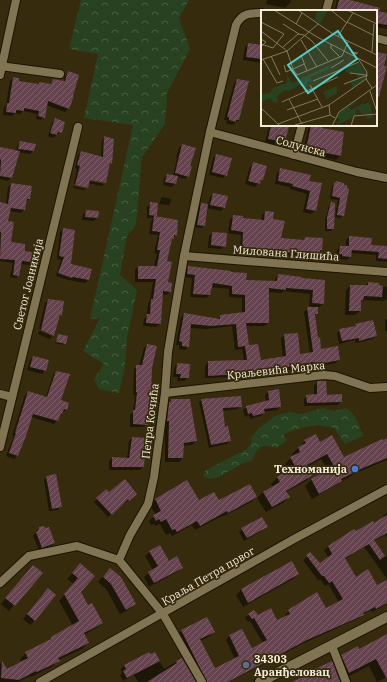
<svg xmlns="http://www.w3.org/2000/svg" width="387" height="682" font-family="'IBM Plex Serif',serif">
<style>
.forest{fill:url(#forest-crowns)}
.shadow{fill:#0007;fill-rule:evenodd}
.building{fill:url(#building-hatch)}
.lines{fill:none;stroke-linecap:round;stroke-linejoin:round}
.minor-casing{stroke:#1c1400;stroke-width:10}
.tertiary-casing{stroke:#1c1400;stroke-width:12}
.minor{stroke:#807453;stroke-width:8}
.tertiary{stroke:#807453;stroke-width:10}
.shop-dot{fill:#3f7fe0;stroke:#362b0c;stroke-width:1.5}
.service-dot{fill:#5c6f8a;stroke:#362b0c;stroke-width:1.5}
.labels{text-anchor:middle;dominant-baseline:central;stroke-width:3.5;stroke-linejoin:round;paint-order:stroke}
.street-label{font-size:11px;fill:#f3eddb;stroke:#362b0c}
.poi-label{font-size:11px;font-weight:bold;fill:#f3eddb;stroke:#362b0c;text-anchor:end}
.inset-road{fill:none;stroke:#82795f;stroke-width:1}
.view{fill:#53cdc9;fill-opacity:0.15;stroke:#53cdc9;stroke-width:2}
.inset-edge{fill:none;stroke:#f3eddb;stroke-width:2}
</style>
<defs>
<pattern id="forest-crowns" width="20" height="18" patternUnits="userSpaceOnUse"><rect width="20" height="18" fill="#284221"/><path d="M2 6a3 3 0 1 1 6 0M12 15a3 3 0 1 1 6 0" fill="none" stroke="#485e41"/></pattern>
<pattern id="building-hatch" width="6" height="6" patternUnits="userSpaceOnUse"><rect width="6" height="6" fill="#66444f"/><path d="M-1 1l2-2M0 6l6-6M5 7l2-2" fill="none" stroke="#7c5f68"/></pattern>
</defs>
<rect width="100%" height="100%" fill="#362b0c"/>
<g class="forest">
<polygon points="81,0 189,0 179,18 190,49 167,93 165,124 142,157 136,225 127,236 120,275 137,290 127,338 125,366 119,393 99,389 94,379 104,364 83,351 100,318 90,319 133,125 84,118 98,54 69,49"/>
<path d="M323,408L333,411L346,408C356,413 359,426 363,436L345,444L334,428L318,425L301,428L283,434L287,441L276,448C263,443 256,447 252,461L243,463L219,477L209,479L203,476L206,470L247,449L252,442L251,438L259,428L275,416L289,412L302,414Z"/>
</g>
<g class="shadow">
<polygon points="267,0 291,0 290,3 285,8 266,4"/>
<polygon points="337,0 347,0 372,11 334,11"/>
<polygon points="376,12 387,15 387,29 376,27"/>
<polygon points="248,44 262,46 262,63 243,60 245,47"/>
<polygon points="68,73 73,97 68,109 65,112 46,105 44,117 41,120 36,119 37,114 23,111 20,114 15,113 12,116 3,115 4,107 6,105 10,81 13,78 18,81 38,85 40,83 50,85 53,80 63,82 65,76"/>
<polygon points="237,80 239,120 232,125 226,123 227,120 224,120 234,83"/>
<polygon points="55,120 61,132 53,138 48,136 52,123"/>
<polygon points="270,125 288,127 284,142 281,145 265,142 269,126"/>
<polygon points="312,125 315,125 342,143 340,156 336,160 303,153 308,129"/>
<polygon points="105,137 111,163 109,165 105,183 85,178 84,180 104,184 102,186 88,183 86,188 86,187 74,184 77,169 75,168 78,155 81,152 101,157 102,140"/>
<polygon points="20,143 33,151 30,154 18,152 11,178 8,181 0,179 0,148 16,151 17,146"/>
<polygon points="182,145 189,167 188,176 185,179 177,177 175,184 172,187 163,185 164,178 168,175 173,176 177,158 176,158 179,148"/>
<polygon points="216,155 226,175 223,178 209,175 213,158"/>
<polygon points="254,163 262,180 255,187 245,184 250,167"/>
<polygon points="281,170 308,182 315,211 311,214 303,212 307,194 290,189 290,187 275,184 277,173"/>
<polygon points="336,182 343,183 343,215 340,218 335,217 338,200 330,199 332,186"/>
<polygon points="11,184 29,199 26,202 24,210 21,213 9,211 7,222 10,243 38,263 35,266 20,264 19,275 16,278 10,277 13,263 0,261 0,203 6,204 8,187"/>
<polygon points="74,186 86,189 84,190 73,188"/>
<polygon points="213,194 224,207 221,211 207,208 204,225 202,228 195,227 199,206 201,204 208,205 210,197"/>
<polygon points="162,197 171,199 170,204 169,205 159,204"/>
<polygon points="151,203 156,215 154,217 177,221 176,235 170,241 166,262 166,283 171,283 170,292 166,295 162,294 160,324 156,327 143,326 144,319 147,316 148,303 150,300 153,282 135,282 135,270 138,267 154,267 157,254 154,253 158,235 149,234 151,221 153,218 147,218 147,207"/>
<polygon points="331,203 334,228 331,231 325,231 325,220 329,206"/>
<polygon points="87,211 97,218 94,221 82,220 83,214"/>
<polygon points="265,212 272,220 280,239 302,241 305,238 321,250 318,254 315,257 280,255 280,253 265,252 263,254 252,253 250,256 239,255 241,235 228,233 230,219 233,216 242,219 261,221 262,215"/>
<polygon points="63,229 70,264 88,280 85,283 69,280 68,280 56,276 61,260 57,259 60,232"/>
<polygon points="212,233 225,246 221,249 208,248 209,236"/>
<polygon points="349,237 370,246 387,247 387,262 376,261 376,255 351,253 351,256 347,260 339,259 339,257 336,257 337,250 340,247 346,247 346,240"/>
<path d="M188,267L245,281L275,282V279L278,275L301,279L324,281L323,304L319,307H317V314L314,316L317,339L320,351L339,360L336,363L320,366L311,367V365L276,372L247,375L243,379H238V377L205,378V366L208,362L244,361L242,349L235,350L232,326L207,329L190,328L188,346L185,350L179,349V345H176L181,317L184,314L218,319L221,316L242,314V298L229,297V289L211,287L210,295L206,298L190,297L192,278L184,277L185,271ZM284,291L310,294L309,306L314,307V308H308L304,312L310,354L299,356L285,335L281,338L283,358L260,361L248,346L246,326H264L268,323V292L282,293Z"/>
<polygon points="368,283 378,286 387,287 387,299 384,301 362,300 360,302 360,311 355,315 345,315 346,290 350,286 365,286"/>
<polygon points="48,300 61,315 58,318 53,336 53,334 39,329 45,303"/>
<polygon points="387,319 387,331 385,331 385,320"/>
<polygon points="356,325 376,336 373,339 356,343 355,340 339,344 337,333 340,330 354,327"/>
<polygon points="39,331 52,336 50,339 38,334"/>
<polygon points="59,335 66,337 63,345 55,343"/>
<polygon points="147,345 151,368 147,424 144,427 130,427 130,415 133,412 135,395 133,395 134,369 137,366 139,366 144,348"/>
<polygon points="33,357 48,361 45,371 42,374 27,370 30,360"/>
<polygon points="177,364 188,378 184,381 177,381 178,377 173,377 174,368"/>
<polygon points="56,372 59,400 66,410 59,416 57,421 54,424 31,417 17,456 14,459 6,456 14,436 12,436 25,395 28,392 46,397 53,375"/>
<polygon points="317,382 326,396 341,401 338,405 304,406 304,399 307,396 314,395 314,386"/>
<polygon points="268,392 280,407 277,410 264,412 261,416 250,419 249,415 245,417 243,410 247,407 266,402 265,395"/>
<polygon points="172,400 196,441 192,445 182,446 182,458 179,462 165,462 165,425 164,425 166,407"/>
<polygon points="202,400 241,406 238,409 223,411 225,428 230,441 227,444 209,448 199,402"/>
<polygon points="132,438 145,439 143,467 140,470 109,470 109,461 112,458 127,459 129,441"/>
<polygon points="387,439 387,460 356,473 312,499 305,486 311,480 328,471 321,459 307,467 312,475 306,481 286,492 289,497 283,503 266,512 257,498 263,492 273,487 271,484 277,478 289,471 285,464 293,456 292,454 305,441 320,443 344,458"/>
<polygon points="47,477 61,506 58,510 49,511 44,480"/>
<polygon points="187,482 198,501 218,502 256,497 251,502 222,517 222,516 195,530 192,525 172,536 170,533 166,535 160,524 155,526 154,524 151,525 149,521 156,515 150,505 155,500"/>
<polygon points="106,490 109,494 133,497 125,503 124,502 108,517 94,502"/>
<polygon points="387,512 387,538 385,535 374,541 384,557 387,556 387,579 364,547 345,559 355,578 376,586 387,581 387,604 372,612 371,610 363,614 359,618 302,644 229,682 203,682 178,635 181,631 207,618 213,632 210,636 200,641 214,669 235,659 226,640 229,636 242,630 251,649 263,643 250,621 248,622 245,618 249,614 277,622 286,617 285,615 289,611 325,609 339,602 328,584 325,586 321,580 318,580 303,560 310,554 320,565 329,558 324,550 328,547 354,531 355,533 374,524 384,518 383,516"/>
<polygon points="266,526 263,530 244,541 239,532 242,529"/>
<polygon points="39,528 54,543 51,546 39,550 33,536"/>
<polygon points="150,552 168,562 182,568 177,572 149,587 144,577 153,570 145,556"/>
<polygon points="291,562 298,574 293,579 243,607 236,595 241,590"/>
<polygon points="80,565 80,592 87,607 102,623 96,628 84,635 88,643 82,649 58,660 53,666 31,677 30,676 18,682 0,682 0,664 2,663 7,670 22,662 20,659 26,653 47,642 51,638 73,626 59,601 74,584 67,579"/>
<polygon points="28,571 41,573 9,611 1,604"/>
<polygon points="105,574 135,604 130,609 120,614 106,589 98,582"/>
<polygon points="43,594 35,620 30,625 23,619"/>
<polygon points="387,635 387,677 377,682 369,666 341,680 334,663 342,656 359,650"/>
<polygon points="155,653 164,669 181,659 195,682 138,682 134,675 123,681 120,675 122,673 121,669 124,666"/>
</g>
<g class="building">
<polygon points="339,0 350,0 380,8 379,11 377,11 387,13 387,25 376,23 376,11 336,11"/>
<polygon points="248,43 262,45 262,59 246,57"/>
<polygon points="376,52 387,54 384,66 387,66 379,97 376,97"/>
<polygon points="68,71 79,75 73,96 74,96 69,109 48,101 45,118 38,116 39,111 24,108 24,111 16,110 16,113 6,112 7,103 9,103 13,77 19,78 19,81 39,84 39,82 51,84 53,79 65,81"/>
<polygon points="237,79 249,81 239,120 236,120 236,122 229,120 229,117 227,117"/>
<polygon points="55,118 65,122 62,133 58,132 57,135 50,133"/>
<polygon points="271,125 289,126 285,142 268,139"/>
<polygon points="311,125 322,125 322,128 344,132 341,156 306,149"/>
<polygon points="104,136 114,139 112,164 110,163 106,183 90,180 88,188 75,185 80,166 77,165 81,151 103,157"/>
<polygon points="20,141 36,144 34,151 18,149"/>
<polygon points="182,144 196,148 190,166 192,166 189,177 175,173"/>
<polygon points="0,147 20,151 12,178 0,176 1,160 0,159"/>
<polygon points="216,154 232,158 227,176 212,172"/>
<polygon points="253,162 267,166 263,180 261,180 260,184 248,181"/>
<polygon points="280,168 311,175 309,181 322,183 316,211 306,209 310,191 292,186 293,184 278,181"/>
<polygon points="167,174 178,176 176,184 165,182"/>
<polygon points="336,181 344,183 344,185 347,185 347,188 349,189 344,216 337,215 340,198 332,196 334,183 335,183"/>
<polygon points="11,183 32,186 30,199 27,199 25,210 11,208 8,221 14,222 11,242 25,244 25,251 41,254 39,263 22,261 19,276 13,275 15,260 0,259 1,232 0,232 0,202 8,204"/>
<polygon points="213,193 228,196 225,208 210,205"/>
<polygon points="150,202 158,203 157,216 149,215"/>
<polygon points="331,202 335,203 334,229 327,229 327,217"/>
<polygon points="201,203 208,204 205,226 197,225"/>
<polygon points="86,210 99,211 98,218 85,217"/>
<polygon points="265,211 274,212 273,219 285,221 281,238 304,240 305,237 323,238 322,250 320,250 319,255 283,252 283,250 267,249 267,251 254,251 254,253 242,252 243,232 231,230 233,215 243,216 243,218 264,220"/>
<polygon points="154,216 178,220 177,236 174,235 174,239 172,239 167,261 172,262 168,282 172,283 171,292 163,291 161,324 146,323 147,314 150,314 151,299 153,299 156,279 138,279 138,266 157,266 160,250 157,250 160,232 152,231"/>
<polygon points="63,228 75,230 71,264 92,269 89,280 73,277 72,278 58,273 64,257 59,256"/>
<polygon points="212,232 227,233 226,247 211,245"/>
<polygon points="349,236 372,238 371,245 387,246 387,259 378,258 379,252 352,250 351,257 342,256 342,254 339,254 340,246 349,246"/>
<polygon points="188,266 231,271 231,272 247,273 246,280 277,281 278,274 302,277 302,278 325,280 324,304 312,303 313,290 286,288 286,290 269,288 269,323 246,323 249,345 258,344 261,360 286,356 284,334 298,333 300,354 313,352 307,307 318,307 318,314 315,314 318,338 320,337 321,349 338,346 340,360 324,363 314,364 314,362 300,364 281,369 247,372 248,376 241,376 241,374 208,376 208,361 247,360 245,346 238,347 236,324 211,326 191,324 189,347 182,346 182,342 179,341 184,313 220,319 220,315 245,312 245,295 232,294 232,286 213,283 210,295 193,294 195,275 187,274"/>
<polygon points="368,282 379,283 379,285 383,286 382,297 364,296 363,300 361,300 361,311 349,311 350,285 368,285"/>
<polygon points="48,299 64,301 62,316 60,315 54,336 41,330"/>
<polygon points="373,320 377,336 359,341 359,338 342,341 339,329 356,326 355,324"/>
<polygon points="58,334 68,336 66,344 56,342"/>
<polygon points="147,344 157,346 152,368 151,396 150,404 149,404 148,425 133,424 133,410 135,410 137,392 136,392 136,365 142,365"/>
<polygon points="33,356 49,360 46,371 30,367"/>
<polygon points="177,363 190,364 189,378 180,378 181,374 176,374"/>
<polygon points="56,371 70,374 61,400 69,403 67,410 64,409 62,414 61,413 58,421 33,414 26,436 18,456 9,453 16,433 15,433 28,391 47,397"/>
<polygon points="317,381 326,381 327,395 342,394 342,402 307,403 306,395 317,394"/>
<polygon points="279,389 281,407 264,409 265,413 253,416 252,413 248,414 246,406 269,400 268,391"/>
<polygon points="241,396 242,407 223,408 225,427 228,426 231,441 211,445 201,399"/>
<polygon points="171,399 190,399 197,441 184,443 183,458 168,458 169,421 167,421 169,402 171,402"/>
<polygon points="316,434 320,442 332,435 344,457 382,439 383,440 387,438 387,458 363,468 341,479 342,481 319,494 311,479 334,466 327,454 307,465 313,475 286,491 290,497 272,507 263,492 280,482 277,477 295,466 290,457 300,452 298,447 306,443 304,440"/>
<polygon points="132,437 146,438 144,467 112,467 112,457 129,458"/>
<polygon points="56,474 62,507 52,509 46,476"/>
<polygon points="125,479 137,494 129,501 128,499 112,515 96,498 106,489 109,492"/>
<polygon points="187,480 199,500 214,492 219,500 250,484 257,497 228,513 227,511 200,526 197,521 177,532 175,529 172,530 166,519 161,522 159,519 156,521 153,515 161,511 155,499"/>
<polygon points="387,515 387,533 374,540 385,556 380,560 369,544 345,558 356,577 368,569 377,585 387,580 387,603 376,609 375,607 363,613 364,615 307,640 228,682 207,682 181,630 207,617 215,632 200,639 215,668 239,656 229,635 242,629 252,648 267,640 254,618 252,619 248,614 254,610 258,615 271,608 277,620 290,614 288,610 317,592 326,608 343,599 332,581 329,583 324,576 322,576 306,555 310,552 320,563 332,554 328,546 354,529 356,531 373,521 374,523"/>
<polygon points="262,517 268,527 247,538 241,528"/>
<polygon points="43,526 46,528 49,527 55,543 42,548 36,532 38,531 39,527"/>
<polygon points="160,545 169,561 177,556 183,568 154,583 148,572 158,566 149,551"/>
<polygon points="292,561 299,574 248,603 241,589"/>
<polygon points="80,563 95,576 81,592 88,605 92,603 103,623 84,633 89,643 58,658 60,661 37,672 36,671 19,680 1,678 2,661 7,669 28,658 25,652 51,639 51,637 79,621 64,594 78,578 72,573"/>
<polygon points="33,565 43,573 15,606 5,598"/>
<polygon points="110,568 121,577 136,604 126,610 111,584 103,577"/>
<polygon points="48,588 56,595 35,621 27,614"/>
<polygon points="387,634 387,679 376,659 349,673 341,655 358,646 359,649"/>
<polygon points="149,652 150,654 155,652 160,661 127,678 123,671 126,669 124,665"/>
<polygon points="182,658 196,682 147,682 177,663 176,661"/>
<polygon points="332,661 340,682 292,682 313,672 313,670"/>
</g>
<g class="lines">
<defs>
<g id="minor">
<polyline points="326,11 329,0"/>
<polyline points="376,38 387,41"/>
<polyline points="0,66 60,74"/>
<polyline points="0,75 16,0"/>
<polyline points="210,132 357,172 387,178"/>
<polyline points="294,155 302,125"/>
<polyline points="184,256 387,272"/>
<polyline points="165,393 324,375 335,376 370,388 387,387"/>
<polyline points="0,394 12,397"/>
<polyline points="0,447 78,127"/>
<polyline points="0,583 29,556 77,546 119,560"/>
<polyline points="332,646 346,682"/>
<polyline points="40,682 294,539 387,489"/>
<path d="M202,682L163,614L119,560L130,535L148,504L154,477L165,393L168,352L184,256L210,132L236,25C242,13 250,13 262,13"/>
</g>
<polyline id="tertiary" points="260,682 387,617"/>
</defs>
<use href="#minor" class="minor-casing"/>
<use href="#tertiary" class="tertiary-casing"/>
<use href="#minor" class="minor"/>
<use href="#tertiary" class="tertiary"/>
</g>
<circle class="shop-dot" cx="355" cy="469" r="4"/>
<circle class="service-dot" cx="246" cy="665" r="4"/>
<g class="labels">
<g class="street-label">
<text transform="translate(301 146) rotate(15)">Солунска</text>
<text transform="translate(286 253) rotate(4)">Милована Глишића</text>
<text transform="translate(28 284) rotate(-76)">Светог Јоаникија</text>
<text transform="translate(276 370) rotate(-6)">Краљевића Марка</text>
<text transform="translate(150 421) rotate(-83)">Петра Кочића</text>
<text transform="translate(208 576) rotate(-30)">Краља Петра првог</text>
</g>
<g class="poi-label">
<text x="347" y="469">Техноманија</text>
<text x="254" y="659" text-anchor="start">34303<tspan x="254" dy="13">Аранђеловац</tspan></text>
</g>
</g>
<g transform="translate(261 10)">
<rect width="116" height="116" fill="#362b0c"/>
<path d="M56,0H67L59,14L54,10ZM98,53L106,63L104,69L92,78L89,71L97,69L96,64L86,63L84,59Z" fill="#284221"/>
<path d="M69,55L68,59L49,67L51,71L46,73L47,76L43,77L39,75L28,81L23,80L16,86L17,92L13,93L9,88L0,92L1,84L9,83L12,78L26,73V64L31,73ZM95,90L96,92L88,97L90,100L101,94L109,93L112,108L106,109V104L100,103L97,99L94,101L96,105L74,116L79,110L75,107L78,102Z" fill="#284221"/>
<path d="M76,76V83L66,89L62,82Z" fill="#284221"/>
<path class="inset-road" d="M13,0L56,27L116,58M37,0L72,24L116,45M70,0L86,13M86,0L116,14M0,12L23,24L12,38L0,34M86,12L112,25M22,14L38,24M35,14L41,3M0,21L26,41L32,59L25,62L23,55M77,26L92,3M0,29L5,32L0,37M40,30L56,57M70,34V38L79,47M22,37L37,24L43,25L51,31L67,51M111,42L113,14M96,44L90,42L97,43M40,45L46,61M10,46L19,65M96,47L106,62L105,69L111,78M2,49L16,73L22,71M0,50L26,41L57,14M43,54L32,59L36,65L81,46L87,32M70,58L83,50M89,63L105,65M52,71L98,52M83,74L107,65M49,75L61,97M109,81L116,102M28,89L41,114M21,92L77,67M68,95L69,105L74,108M0,98L19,116M26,100L57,89M17,114L68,95L105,69M34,115L69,105M71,116L78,102L116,75M90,116L93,106L116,104"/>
<path class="view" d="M77,21L96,49L47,83L27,55Z"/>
<rect width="116" height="116" class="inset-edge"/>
</g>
</svg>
